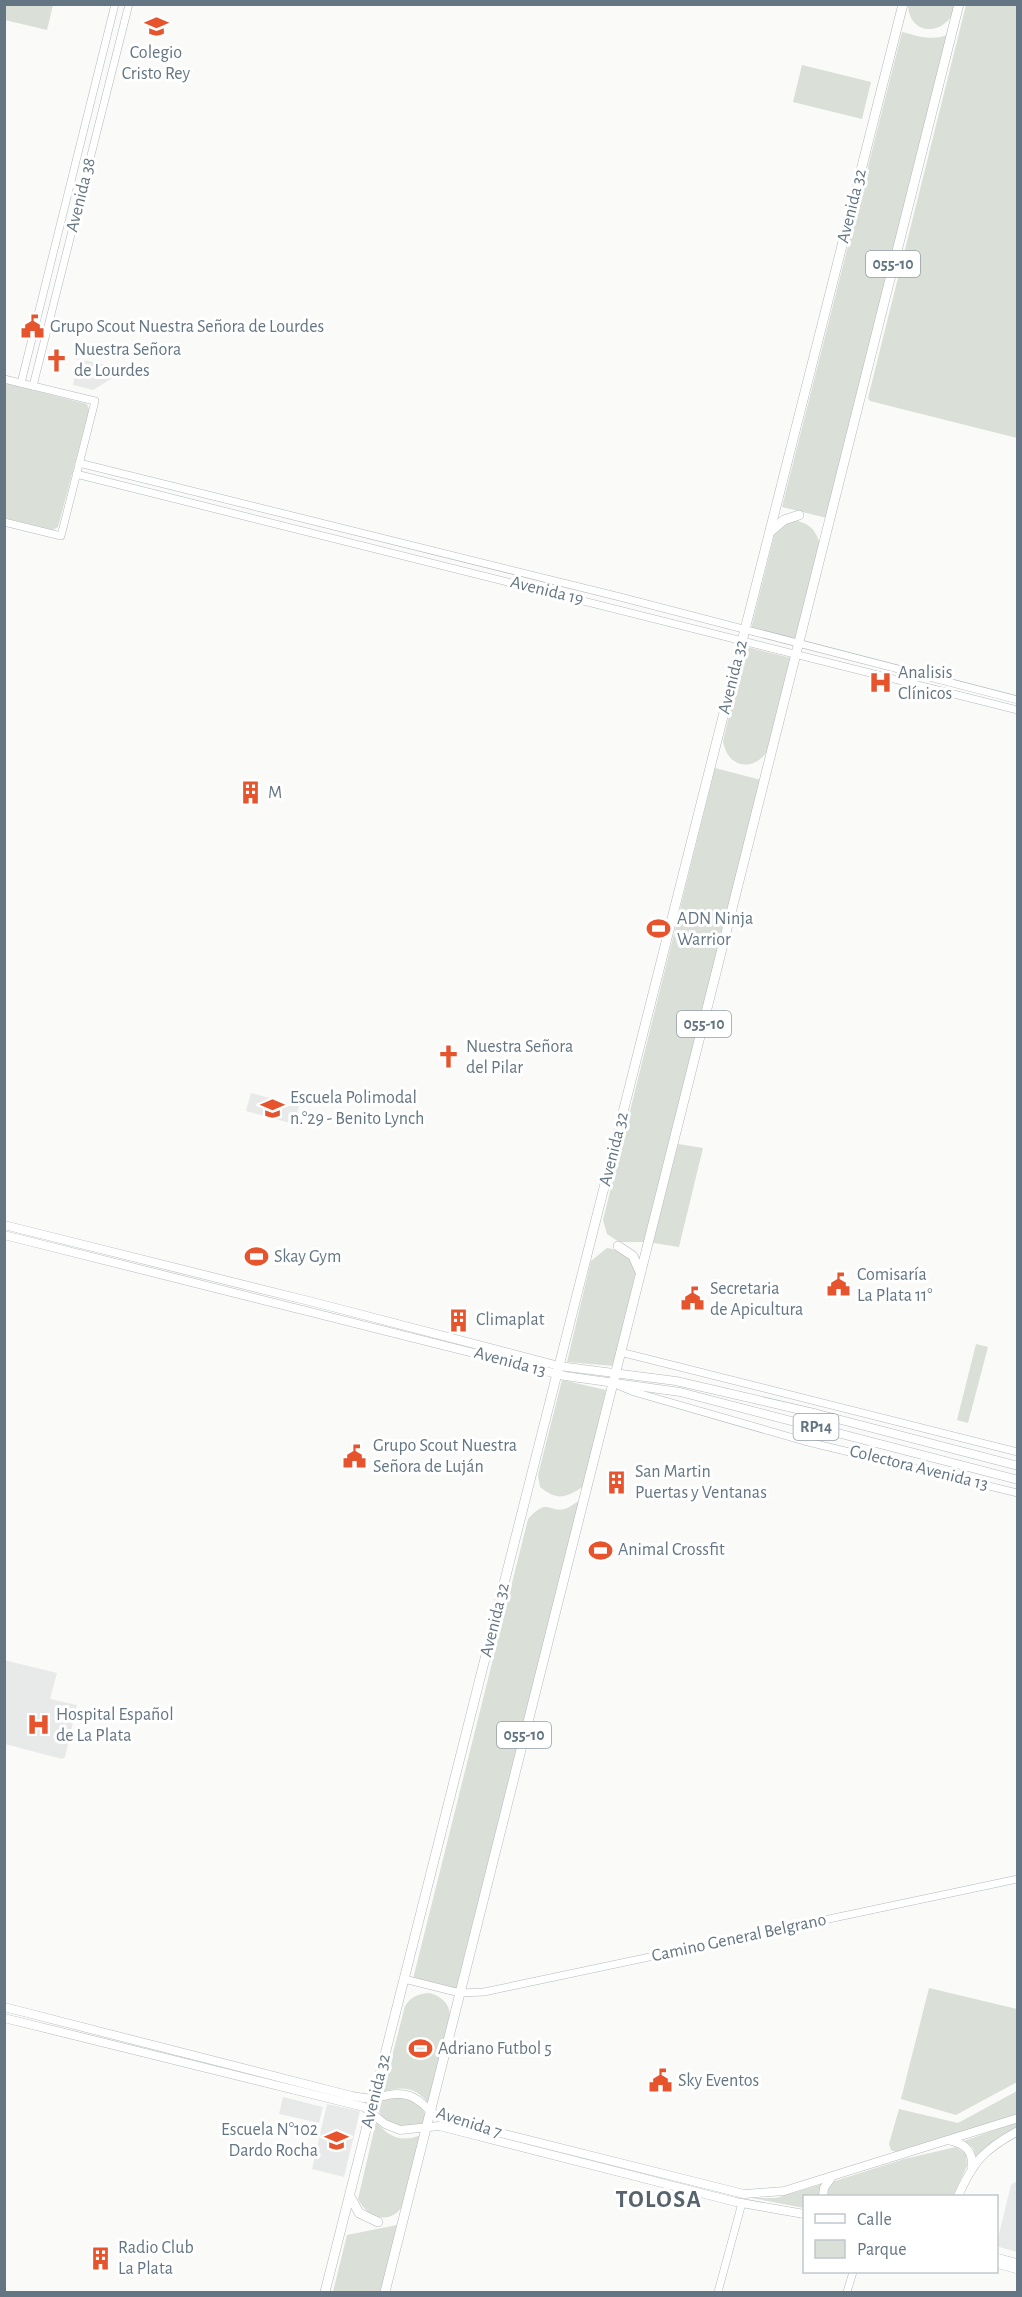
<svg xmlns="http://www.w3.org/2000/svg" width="1022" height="2297" font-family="'Alegreya Sans',sans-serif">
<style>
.built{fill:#e8e9e9}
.green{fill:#dadfd7}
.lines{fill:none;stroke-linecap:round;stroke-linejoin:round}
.secondary-casing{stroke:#b3babf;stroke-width:8}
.primary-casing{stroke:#b4babe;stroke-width:9}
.highway-casing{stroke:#b4b9bd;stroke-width:10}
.secondary{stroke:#fff;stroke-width:7}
.primary{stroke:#fff;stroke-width:8}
.highway{stroke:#fff;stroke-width:9}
.labels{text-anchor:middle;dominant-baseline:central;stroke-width:6;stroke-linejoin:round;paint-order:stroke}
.shield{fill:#fff;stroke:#929fa8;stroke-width:1.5}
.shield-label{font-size:16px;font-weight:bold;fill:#647683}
.poi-label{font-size:18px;fill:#647683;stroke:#fff;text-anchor:start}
.street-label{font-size:18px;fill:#647683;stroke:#fff}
.district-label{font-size:24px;font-weight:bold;letter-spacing:1.5px;fill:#57646e;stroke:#fff}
</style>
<rect width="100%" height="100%" fill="#fafaf8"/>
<g class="built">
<polygon points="78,359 127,369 93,390 73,385"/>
<polygon points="251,1093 299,1106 294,1124 246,1111"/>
<polygon points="4,1660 57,1673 50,1699 77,1705 65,1757 62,1759 5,1744"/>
<polygon points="283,2097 323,2107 319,2123 279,2114"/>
<polygon points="327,2104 360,2111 344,2177 312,2169"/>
<polygon points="1017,2181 1017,2252 996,2246 1011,2185"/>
</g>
<g class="green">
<polygon points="5,4 53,5 47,30 5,20"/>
<path d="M908,5H956C948,37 909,37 908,5Z"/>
<polygon points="966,5 1017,5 1017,438 870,401 868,398"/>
<path d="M902,32C918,36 931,41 947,35L948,36L827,518L782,507Z"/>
<polygon points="802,65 871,82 862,119 793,102"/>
<polygon points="5,383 87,404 89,410 58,527 53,530 5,518"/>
<path d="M794,520C810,524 815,529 820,544L796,640L751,629L775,532L785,523Z"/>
<path d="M747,647L791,658L768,750C754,773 727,768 723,741L745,649Z"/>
<polygon points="715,768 761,780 646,1242 619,1242 607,1234 603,1220"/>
<polygon points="678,1144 703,1148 679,1247 653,1243"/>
<path d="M607,1248C624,1251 632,1254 636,1271L614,1366L567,1362L591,1261Z"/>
<polygon points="976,1344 988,1347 968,1423 957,1420"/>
<path d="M562,1380L606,1390L583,1487C564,1498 558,1501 540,1487L538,1475Z"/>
<path d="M579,1501L456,1989L413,1979L528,1519C548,1497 548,1513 565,1509C570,1507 575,1503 579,1501Z"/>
<polygon points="929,1988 1017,2009 1017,2082 956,2115 901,2099"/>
<path d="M429,1993C441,1996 450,2003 450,2017L429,2104C417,2088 403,2085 383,2092L405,2006C411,1997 417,1994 429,1993Z"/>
<polygon points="1017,2091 1017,2114 1014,2116 898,2153 891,2150 889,2144 899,2109 958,2123"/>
<path d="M390,2096C406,2096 415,2099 425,2113L423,2123C407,2131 388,2125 379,2112L381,2102Z"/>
<path d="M376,2122C389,2137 401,2143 421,2135L404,2204C391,2226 368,2219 358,2199Z"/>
<polygon points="1017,2122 1017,2127 991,2143 976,2157 973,2148 964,2141"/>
<polygon points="956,2147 966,2154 967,2166 953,2196 827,2196 826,2190 832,2182 904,2159"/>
<polygon points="823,2184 820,2196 804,2196 804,2208 752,2198 776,2198"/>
<polygon points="397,2225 399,2226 382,2292 333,2292 347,2235"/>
</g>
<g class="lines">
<defs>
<g id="secondary">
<polyline points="4,379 95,401 61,536 4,522"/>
<polyline points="21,383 115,4"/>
<polyline points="33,386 129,4"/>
<polyline points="79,463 620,597 1018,700"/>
<polyline points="76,474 1018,710"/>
<polyline points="620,1352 1018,1452"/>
<polyline points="615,1384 634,1392 804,1441 1018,1493"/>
<polyline points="404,1979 460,1993 484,1992 1018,1879"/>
<polyline points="996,2257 1018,2263"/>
<polyline points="996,2264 1018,2270"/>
<polyline points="718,2292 742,2203"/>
<polyline points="847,2292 853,2272"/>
</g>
<g id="primary">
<polyline points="4,1225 313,1302 559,1366 676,1381 818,1414 1018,1466"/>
<polyline points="4,1235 565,1376 680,1392 1018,1480"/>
<path d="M4,2007L352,2096C358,2097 365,2099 371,2098C384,2097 396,2091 410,2096C422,2100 430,2113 441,2118L744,2194L784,2191L1018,2118"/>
<polyline points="4,2018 364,2107 385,2124 400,2130 439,2126 736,2202 804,2214"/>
<path d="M952,2141C966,2144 973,2153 972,2166"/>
<polyline points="823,2196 824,2188 831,2178"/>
<path d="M958,2196C974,2161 983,2150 1018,2131"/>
</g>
<g id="highway">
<polyline points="771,531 784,520 799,515"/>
<polyline points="618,1246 633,1256 640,1272"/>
<polyline points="350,2196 359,2213 378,2222"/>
<polyline points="325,2292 903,4"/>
<polyline points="385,2292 959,4"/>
</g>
</defs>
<use href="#secondary" class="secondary-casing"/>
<use href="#primary" class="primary-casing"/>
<use href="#highway" class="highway-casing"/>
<use href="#secondary" class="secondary"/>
<use href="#primary" class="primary"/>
<use href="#highway" class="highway"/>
</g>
<defs>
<symbol id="school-bare" viewBox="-9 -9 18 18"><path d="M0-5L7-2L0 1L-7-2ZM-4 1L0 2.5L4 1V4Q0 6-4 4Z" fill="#e5542c" stroke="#fff" stroke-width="2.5" paint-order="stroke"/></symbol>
<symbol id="civic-bare" viewBox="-9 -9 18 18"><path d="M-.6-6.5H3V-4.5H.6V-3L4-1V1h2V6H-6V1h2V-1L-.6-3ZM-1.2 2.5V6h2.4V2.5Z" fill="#e5542c" stroke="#fff" stroke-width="2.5" paint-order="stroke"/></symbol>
<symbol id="church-bare" viewBox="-9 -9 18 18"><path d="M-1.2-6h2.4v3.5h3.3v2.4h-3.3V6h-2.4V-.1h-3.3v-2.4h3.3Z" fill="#e5542c" stroke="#fff" stroke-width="2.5" paint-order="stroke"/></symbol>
<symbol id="hospital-bare" viewBox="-9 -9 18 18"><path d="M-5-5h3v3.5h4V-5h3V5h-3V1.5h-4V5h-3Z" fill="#e5542c" stroke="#fff" stroke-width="2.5" paint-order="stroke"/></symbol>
<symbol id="building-bare" viewBox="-9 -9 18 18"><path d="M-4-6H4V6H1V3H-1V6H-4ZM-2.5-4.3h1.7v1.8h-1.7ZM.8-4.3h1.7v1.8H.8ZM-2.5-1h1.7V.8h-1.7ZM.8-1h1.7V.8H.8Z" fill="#e5542c" stroke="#fff" stroke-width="2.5" paint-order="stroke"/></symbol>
<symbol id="stadium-bare" viewBox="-9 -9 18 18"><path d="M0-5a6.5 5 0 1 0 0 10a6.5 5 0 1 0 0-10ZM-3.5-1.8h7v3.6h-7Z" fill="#e5542c" stroke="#fff" stroke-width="2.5" paint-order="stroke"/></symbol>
</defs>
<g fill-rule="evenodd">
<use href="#school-bare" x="140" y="10" width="33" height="33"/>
<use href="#civic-bare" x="16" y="310" width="33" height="33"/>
<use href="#church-bare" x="40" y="344" width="33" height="33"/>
<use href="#hospital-bare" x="864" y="666" width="33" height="33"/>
<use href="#building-bare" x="234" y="776" width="33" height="33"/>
<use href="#stadium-bare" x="642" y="912" width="33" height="33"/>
<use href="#church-bare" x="432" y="1040" width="33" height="33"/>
<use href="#school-bare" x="256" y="1092" width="33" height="33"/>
<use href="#stadium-bare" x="240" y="1240" width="33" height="33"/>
<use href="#civic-bare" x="822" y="1268" width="33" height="33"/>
<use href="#civic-bare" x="676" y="1282" width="33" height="33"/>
<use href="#building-bare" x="442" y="1304" width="33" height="33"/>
<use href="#civic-bare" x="338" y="1440" width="33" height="33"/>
<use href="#building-bare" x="600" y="1466" width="33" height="33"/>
<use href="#stadium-bare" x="584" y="1534" width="33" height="33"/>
<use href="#hospital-bare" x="22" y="1708" width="33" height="33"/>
<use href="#stadium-bare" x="404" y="2032" width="33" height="33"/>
<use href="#civic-bare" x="644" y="2064" width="33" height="33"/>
<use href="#school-bare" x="320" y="2124" width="33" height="33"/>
<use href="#building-bare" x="84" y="2242" width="33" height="33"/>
</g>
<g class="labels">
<g class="shield">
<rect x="866" y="251" width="54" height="26" rx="4.5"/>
<rect x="677" y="1011" width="54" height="26" rx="4.5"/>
<rect x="793.5" y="1414" width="45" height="26" rx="4.5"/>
<rect x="497" y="1722" width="54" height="26" rx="4.5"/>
</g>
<g class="shield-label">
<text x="893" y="264">055-10</text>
<text x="704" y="1024">055-10</text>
<text x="816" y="1427">RP14</text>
<text x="524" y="1735">055-10</text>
</g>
<g class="poi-label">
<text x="156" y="53" text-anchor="middle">Colegio<tspan x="156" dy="21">Cristo Rey</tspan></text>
<text x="50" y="327">Grupo Scout Nuestra Señora de Lourdes</text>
<text x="74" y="350">Nuestra Señora<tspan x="74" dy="21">de Lourdes</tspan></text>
<text x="898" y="673">Analisis<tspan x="898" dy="21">Clínicos</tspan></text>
<text x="268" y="793">M</text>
<text x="677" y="919">ADN Ninja<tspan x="677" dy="21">Warrior</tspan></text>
<text x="466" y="1047">Nuestra Señora<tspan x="466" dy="21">del Pilar</tspan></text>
<text x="290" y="1098">Escuela Polimodal<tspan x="290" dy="21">n.°29 - Benito Lynch</tspan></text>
<text x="274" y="1257">Skay Gym</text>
<text x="857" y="1275">Comisaría<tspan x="857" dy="21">La Plata 11°</tspan></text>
<text x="710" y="1289">Secretaria<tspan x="710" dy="21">de Apicultura</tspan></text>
<text x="476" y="1320">Climaplat</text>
<text x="373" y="1446">Grupo Scout Nuestra<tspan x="373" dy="21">Señora de Luján</tspan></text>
<text x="635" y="1472">San Martin<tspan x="635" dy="21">Puertas y Ventanas</tspan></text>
<text x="618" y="1550">Animal Crossfit</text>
<text x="56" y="1715">Hospital Español<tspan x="56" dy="21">de La Plata</tspan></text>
<text x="438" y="2049">Adriano Futbol 5</text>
<text x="678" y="2081">Sky Eventos</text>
<text x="318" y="2130" text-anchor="end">Escuela N°102<tspan x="318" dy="21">Dardo Rocha</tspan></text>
<text x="118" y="2248">Radio Club<tspan x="118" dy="21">La Plata</tspan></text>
</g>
<g class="street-label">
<text transform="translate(81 195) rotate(-76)">Avenida 38</text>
<text transform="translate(852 206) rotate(-76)">Avenida 32</text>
<text transform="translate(547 591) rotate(14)">Avenida 19</text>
<text transform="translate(733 677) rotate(-76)">Avenida 32</text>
<text transform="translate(614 1149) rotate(-76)">Avenida 32</text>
<text transform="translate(510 1362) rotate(15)">Avenida 13</text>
<text transform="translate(919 1468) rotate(14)">Colectora Avenida 13</text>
<text transform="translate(495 1620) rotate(-76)">Avenida 32</text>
<text transform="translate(739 1938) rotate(-12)">Camino General Belgrano</text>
<text transform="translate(376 2091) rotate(-76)">Avenida 32</text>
<text transform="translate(469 2123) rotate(18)">Avenida 7</text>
</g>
<g class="district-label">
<text x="659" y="2200">TOLOSA</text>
</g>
</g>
<rect width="1022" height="2297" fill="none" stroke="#647683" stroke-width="12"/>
<rect x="803" y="2195" width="195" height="78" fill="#ffffff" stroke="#c1c8cd" stroke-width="1.5"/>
<rect x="815" y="2214" width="30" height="9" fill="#ffffff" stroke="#c1c8cd" stroke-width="1.5"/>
<text x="857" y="2225" font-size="18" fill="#647683">Calle</text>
<rect x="815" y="2240" width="30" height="18" fill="#dadfd7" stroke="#c1c8cd" stroke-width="1.5"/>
<text x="857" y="2255" font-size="18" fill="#647683">Parque</text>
</svg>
